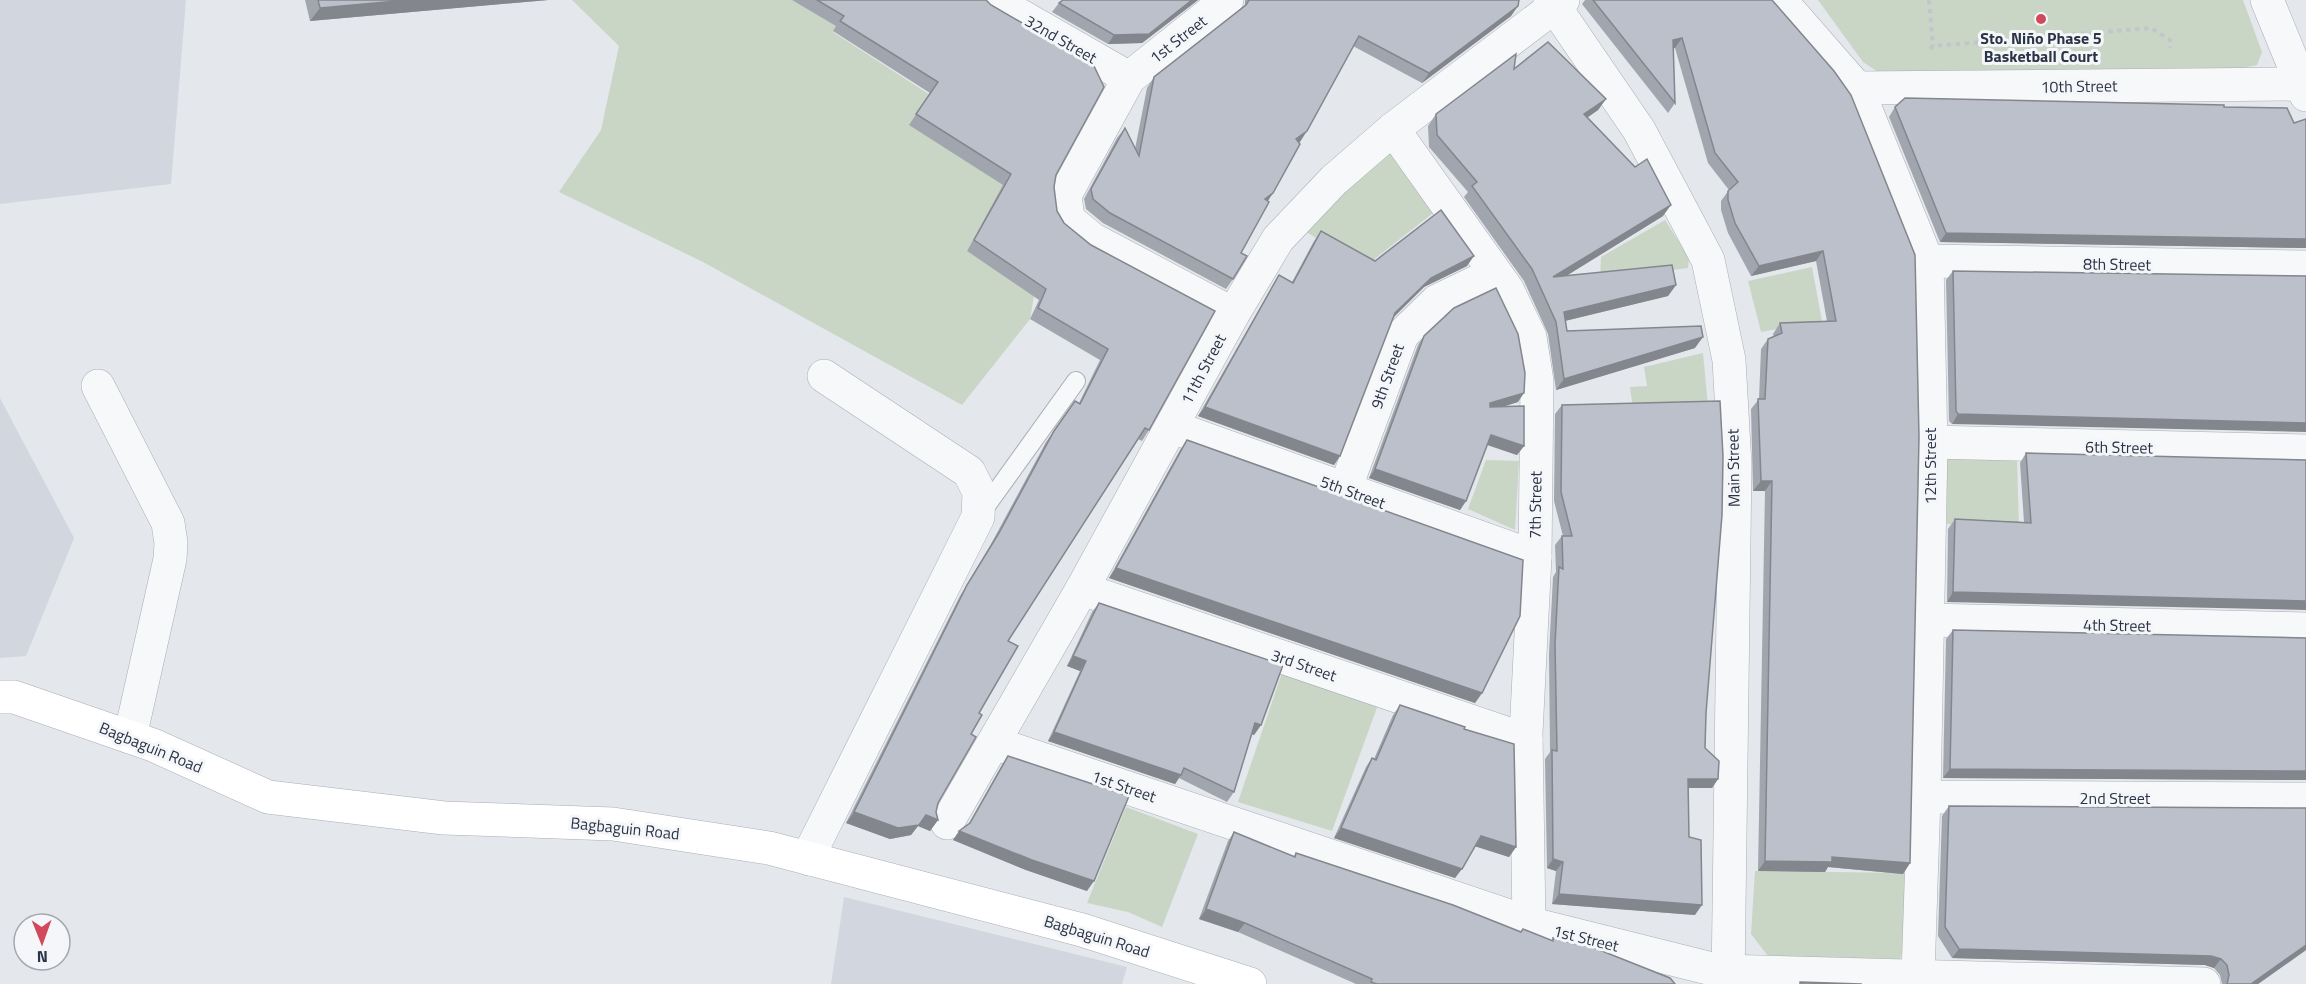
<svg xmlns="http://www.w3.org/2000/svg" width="2306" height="984" font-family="'Titillium Web',sans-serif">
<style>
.built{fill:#d2d6de}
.green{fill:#c9d6c5}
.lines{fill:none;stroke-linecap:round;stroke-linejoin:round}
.lane-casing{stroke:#a9aeb7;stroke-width:20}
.street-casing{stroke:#a9aeb7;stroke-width:34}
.secondary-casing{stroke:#a9aeb7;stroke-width:34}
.path{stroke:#c2c5cb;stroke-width:4;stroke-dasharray:4.5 4.5;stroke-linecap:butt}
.lane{stroke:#f7f8fa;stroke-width:18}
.street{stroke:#f7f8fa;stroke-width:33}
.secondary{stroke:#fff;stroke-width:33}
.wall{fill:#a1a5ae}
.shaded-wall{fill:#83868d}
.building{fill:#bbc0ca;stroke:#83868d;stroke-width:1.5}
.poi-dot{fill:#d1495b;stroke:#f4f6f9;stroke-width:2}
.labels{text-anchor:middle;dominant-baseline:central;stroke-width:6;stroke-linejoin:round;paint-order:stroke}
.poi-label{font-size:16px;font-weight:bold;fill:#2b3445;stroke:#f4f6f9}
.street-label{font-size:16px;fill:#2b3445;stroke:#f4f6f9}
</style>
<rect width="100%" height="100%" fill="#e4e7ec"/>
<g class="built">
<polygon points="0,0 186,0 171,184 0,204"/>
<polygon points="0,398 74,538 26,656 0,658"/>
<polygon points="844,897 1127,967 1122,984 831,984"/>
</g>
<g class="green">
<polygon points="572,0 792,0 797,3 854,0 833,32 1021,154 967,251 1034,296 1030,319 962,405 703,262 559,192 601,130 619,46"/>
<polygon points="1818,0 2243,0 2262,52 2257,65 2238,69 1878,72 1863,62"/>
<polygon points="1389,150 1433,213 1363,268 1305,231"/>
<polygon points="1665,220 1689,258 1688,268 1600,279 1601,257"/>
<polygon points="1812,267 1822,321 1761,332 1748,281"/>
<polygon points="1703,353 1708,406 1633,408 1630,387 1647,386 1644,367"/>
<polygon points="1945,454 2017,458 2019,528 1947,524"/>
<polygon points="1486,460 1519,461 1515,530 1468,509"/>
<polygon points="1284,667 1379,702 1332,831 1238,802"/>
<polygon points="1126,807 1198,834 1162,927 1128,912 1087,903"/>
<polygon points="1755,871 1905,873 1905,941 1900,959 1768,956 1751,934"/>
</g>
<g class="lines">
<defs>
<polyline id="lane" points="981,513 1076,381"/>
<g id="street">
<polyline points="993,0 1129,78"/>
<polyline points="1227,0 1129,78 1065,195 1068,219 1092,239 1233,314"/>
<polyline points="1550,0 1639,130 1708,260 1729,360 1735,465 1728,984"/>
<polyline points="1780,0 1857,88 1927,261 1931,447 1924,797 1918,975"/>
<polyline points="2267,0 2306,95"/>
<polyline points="1857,88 2301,84"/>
<polyline points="1393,129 1507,289 1530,337 1537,381 1535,557 1526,733 1529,923"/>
<polyline points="1927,261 2306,267"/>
<polyline points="98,386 168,523 171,543 170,559 130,737"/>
<polyline points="1172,427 1535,557"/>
<polyline points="1931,442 2306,451"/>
<polyline points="1345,489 1402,335 1437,301 1495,273"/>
<polyline points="1082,589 1526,740"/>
<polyline points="1928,620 2306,629"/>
<polyline points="994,743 1536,925 1720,971 2204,984"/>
<polyline points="1924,797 2306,799"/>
<polyline points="947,823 1082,589 1233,314 1278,239 1334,180 1393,129 1563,0"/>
<polyline points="809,859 812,849 978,517 979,492 969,472 824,376"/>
</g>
<polyline id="secondary" points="0,697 14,697 153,745 268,797 444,818 613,824 769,848 1082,930 1250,984"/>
</defs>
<use href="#lane" class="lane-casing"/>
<use href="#street" class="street-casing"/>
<use href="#secondary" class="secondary-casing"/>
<g class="path">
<polyline points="1929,0 1933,46"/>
<polyline points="1930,49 1933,46 2151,28 2170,40 2170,48"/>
</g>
<use href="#lane" class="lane"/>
<use href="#street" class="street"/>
<use href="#secondary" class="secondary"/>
</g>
<g class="wall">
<polygon points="305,0 548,0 310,21"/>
<polygon points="792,0 986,0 1056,175 1054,187 1057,211 1149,430 1142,441 1138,439 1008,641 979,713 971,734 938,803 936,812 938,820 930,831 918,826 911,835 890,839 846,823 960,596 991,544 1046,442 1075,401 1079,403 1100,360 1030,319 1039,300 967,251 1003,185 909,125 930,93 833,31 836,26"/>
<polygon points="1063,0 1198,0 1142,43 1108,44 1052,12 1059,3"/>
<polygon points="1245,0 1519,0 1511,16 1422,83 1353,46 1299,142 1273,193 1268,201 1241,253 1233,279 1226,289 1103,223 1086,209 1084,199 1117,138 1125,128 1135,149 1147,88 1154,77 1245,5"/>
<polygon points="1585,0 1772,0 1834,71 1910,863 1903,874 1828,867 1825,872 1758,871 1765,491 1753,491 1751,409 1759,399 1761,349 1768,339 1774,337 1773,334 1780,323 1827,321 1816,261 1751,276 1728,233 1721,210 1721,201 1729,190 1708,163 1675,48 1673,49 1675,103 1668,113 1582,4"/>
<polygon points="1514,69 1606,99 1598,110 1587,118 1663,216 1566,276 1676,285 1668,296 1565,321 1567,331 1695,348 1556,390 1548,334 1524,281 1464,197 1468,192 1429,147 1428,126 1436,114"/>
<polygon points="1895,107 2224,107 2294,123 2306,119 2306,248 1940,242 1889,117"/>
<polygon points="1321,231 1375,261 1467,266 1424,287 1393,317 1340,456 1334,465 1198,416 1273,285 1279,275 1292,282 1314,241"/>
<polygon points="1953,271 2306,276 1952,424 1949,421 1946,280"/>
<polygon points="1424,336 1518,402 1503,407 1524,446 1517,455 1487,445 1466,501 1460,510 1369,478 1418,345"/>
<polygon points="1562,405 1706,713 1705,748 1718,779 1712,788 1688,788 1689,837 1695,915 1552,904 1556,871 1547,868 1545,759 1550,752 1549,654 1553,577 1556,572 1555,545 1562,536 1563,536 1554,501 1555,414"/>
<polygon points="1187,440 1482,693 1475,703 1109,578 1180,450"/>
<polygon points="2026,453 2306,460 1947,602 1948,529 1955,519 2024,522 2020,463"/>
<polygon points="1099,603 1261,725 1254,735 1252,734 1234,792 1227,802 1179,778 1175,784 1048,741 1080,671 1067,666 1092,612"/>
<polygon points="1953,630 2306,638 2306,780 1943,778 1946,639"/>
<polygon points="1400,705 1464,729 1516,847 1509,857 1475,846 1455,878 1334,838 1366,767 1372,758 1374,759 1393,715"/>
<polygon points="1008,756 1087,891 1026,870 953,840 968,825 1002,765"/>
<polygon points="1949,806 2306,950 2258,984 2222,984 2220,975 2214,968 2205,965 1952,958 1938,936 1942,816"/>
<polygon points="1234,832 1294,856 1296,853 1520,932 1523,929 1551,941 1553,938 1675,984 1356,984 1238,932 1199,919 1228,841"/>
</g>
<g class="shaded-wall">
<polygon points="408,0 548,0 310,21 320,8"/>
<polygon points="1192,0 1198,0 1142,43 1108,44 1114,35"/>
<polygon points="1518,6 1511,16 1422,83 1429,73"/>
<polygon points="1682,38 1675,48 1665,50 1673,40"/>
<polygon points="1606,99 1598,110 1576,125 1584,114"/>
<polygon points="1307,131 1300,142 1289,149 1296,139"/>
<polygon points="1273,193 1266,203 1265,199"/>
<polygon points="1671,205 1663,216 1545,289 1553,277"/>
<polygon points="1946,233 2306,239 2306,248 1940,242"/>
<polygon points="1823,251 1816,261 1751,276 1759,266"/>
<polygon points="1474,256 1467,266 1424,287 1389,322 1395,313 1431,278"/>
<polygon points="1676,285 1668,296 1556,323 1564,312"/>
<polygon points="1703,337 1695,348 1556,390 1564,379"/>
<polygon points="1524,393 1518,402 1484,412 1490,403"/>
<polygon points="1205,407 1340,456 1334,465 1198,416"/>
<polygon points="1958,414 2306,423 2306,432 1952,424"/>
<polygon points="1491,435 1524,446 1517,455 1485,444"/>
<polygon points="1375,469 1466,501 1460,510 1369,478"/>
<polygon points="1761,481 1772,481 1765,491 1753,491"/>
<polygon points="1116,568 1482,693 1475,703 1109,578"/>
<polygon points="1953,592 2306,601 2306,610 1947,602"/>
<polygon points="1073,656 1086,661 1080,671 1067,666"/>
<polygon points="1255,723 1261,725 1254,735 1249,733"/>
<polygon points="1054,732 1181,775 1175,784 1048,741"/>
<polygon points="1950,769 2306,771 2306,780 1943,778"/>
<polygon points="1688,779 1718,779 1712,788 1681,788"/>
<polygon points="854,812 926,815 938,820 930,831 918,826 911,835 890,839 846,823"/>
<polygon points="1341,828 1462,869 1455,878 1334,838"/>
<polygon points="959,831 1094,881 1087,891 1026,870 953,840"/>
<polygon points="1481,836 1516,847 1509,857 1474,846"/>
<polygon points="1832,857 1910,863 1903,874 1828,867 1825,872 1758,871 1765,861"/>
<polygon points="1553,859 1563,862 1556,871 1547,868"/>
<polygon points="1559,894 1702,905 1695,915 1552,904"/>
<polygon points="1206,909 1245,923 1238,932 1199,919"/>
<polygon points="2306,945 2306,950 2258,984 2251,984"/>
<polygon points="1959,949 2211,956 2221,959 2214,968 2205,965 1952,958"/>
</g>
<g class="building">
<polygon points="318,0 408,0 320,8"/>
<polygon points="817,0 986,0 991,5 1093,64 1104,87 1056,175 1054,187 1057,211 1064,223 1091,245 1215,311 1149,430 1145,428 1008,641 1018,646 979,713 982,715 971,734 976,737 938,803 936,812 938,820 926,815 919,825 898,828 854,812 967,585 999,533 1054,431 1075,401 1080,404 1108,349 1038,308 1046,289 974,240 1011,174 916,114 938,82 840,21 844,16"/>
<polygon points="1063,0 1192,0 1149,34 1114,35 1059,3"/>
<polygon points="1249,0 1519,0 1518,6 1429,73 1359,36 1307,131 1296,139 1300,144 1273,193 1265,199 1269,202 1241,253 1247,256 1233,279 1110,213 1093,199 1091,189 1125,128 1139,156 1154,77 1246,5"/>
<polygon points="1593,0 1772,0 1834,71 1851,95 1915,255 1919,437 1910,863 1832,857 1832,862 1765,861 1772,481 1761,481 1758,399 1765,399 1768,339 1782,333 1780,323 1836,321 1823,251 1759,266 1735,223 1728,200 1728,191 1738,182 1715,153 1682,38 1673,40 1675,103"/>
<polygon points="1548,42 1606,99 1584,114 1635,167 1647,159 1671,205 1553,277 1672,265 1676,285 1564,312 1567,331 1701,326 1703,337 1564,379 1556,322 1532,269 1472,186 1477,182 1437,135 1436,114 1516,54 1514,69"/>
<polygon points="1905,98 2224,105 2224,107 2287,108 2294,123 2306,119 2306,239 1946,233 1895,107"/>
<polygon points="1441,210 1474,256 1431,278 1395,313 1340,456 1205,407 1279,275 1293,283 1321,231 1375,261"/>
<polygon points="1953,271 2306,276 2306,423 1958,414 1956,411"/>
<polygon points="1496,288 1518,334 1525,373 1524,393 1490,403 1490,407 1524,406 1524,446 1491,435 1466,501 1375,469 1424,336 1454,308"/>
<polygon points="1720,401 1723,456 1722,515 1706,713 1705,748 1719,761 1718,779 1688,779 1689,837 1701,840 1702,905 1559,894 1563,862 1553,859 1552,750 1557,751 1555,644 1559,567 1563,569 1562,536 1572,536 1561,492 1562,405"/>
<polygon points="1187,440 1523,560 1520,616 1482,693 1116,568"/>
<polygon points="2026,453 2306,460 2306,601 1953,592 1955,519 2031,523"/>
<polygon points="1099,603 1283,665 1261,725 1255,723 1234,792 1184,768 1181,775 1054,732 1086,661 1073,656"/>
<polygon points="1953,630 2306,638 2306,771 1950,769"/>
<polygon points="1400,705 1465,727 1464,729 1514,744 1516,847 1481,836 1462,869 1341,828 1372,758 1376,760"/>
<polygon points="1008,756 1129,796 1094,881 1032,860 959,831 970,823"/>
<polygon points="1949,806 2306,808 2306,945 2251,984 2227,984 2229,975 2227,965 2221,959 2211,956 1959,949 1945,927"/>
<polygon points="1234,832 1295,857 1296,853 1453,905 1521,932 1523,929 1553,941 1553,938 1597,949 1670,978 1675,984 1377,984 1371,982 1372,979 1245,923 1206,909"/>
<polygon points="1800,982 1862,984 1800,984"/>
</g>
<circle class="poi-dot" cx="2041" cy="19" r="6"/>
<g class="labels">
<g class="poi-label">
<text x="2041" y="38">Sto. Niño Phase 5<tspan x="2041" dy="18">Basketball Court</tspan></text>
</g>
<g class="street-label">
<text transform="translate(1061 39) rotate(30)">32nd Street</text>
<text transform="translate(1178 39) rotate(-38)">1st Street</text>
<text transform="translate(2079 86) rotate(-1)">10th Street</text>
<text transform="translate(2117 264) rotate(1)">8th Street</text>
<text transform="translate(1203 369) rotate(-62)">11th Street</text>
<text transform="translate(1387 376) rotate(-70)">9th Street</text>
<text transform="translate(2119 447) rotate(1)">6th Street</text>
<text transform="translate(1930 466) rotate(-90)">12th Street</text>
<text transform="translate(1733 468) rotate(-91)">Main Street</text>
<text transform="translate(1353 492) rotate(20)">5th Street</text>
<text transform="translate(1535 505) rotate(-89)">7th Street</text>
<text transform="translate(2117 625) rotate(1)">4th Street</text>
<text transform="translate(1304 665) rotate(19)">3rd Street</text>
<text transform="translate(151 747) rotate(22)">Bagbaguin Road</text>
<text transform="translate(1124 786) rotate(19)">1st Street</text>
<text x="2115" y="798">2nd Street</text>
<text transform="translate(625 828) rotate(6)">Bagbaguin Road</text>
<text transform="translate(1097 936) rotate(17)">Bagbaguin Road</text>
<text transform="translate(1586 938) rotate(14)">1st Street</text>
</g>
</g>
<g transform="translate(42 942) rotate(179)"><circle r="28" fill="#f4f6f9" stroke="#a4a8b1" stroke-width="1.5"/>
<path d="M0-4.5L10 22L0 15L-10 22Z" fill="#d1495b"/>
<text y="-9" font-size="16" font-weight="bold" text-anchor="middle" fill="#2b3445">N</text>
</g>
</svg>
